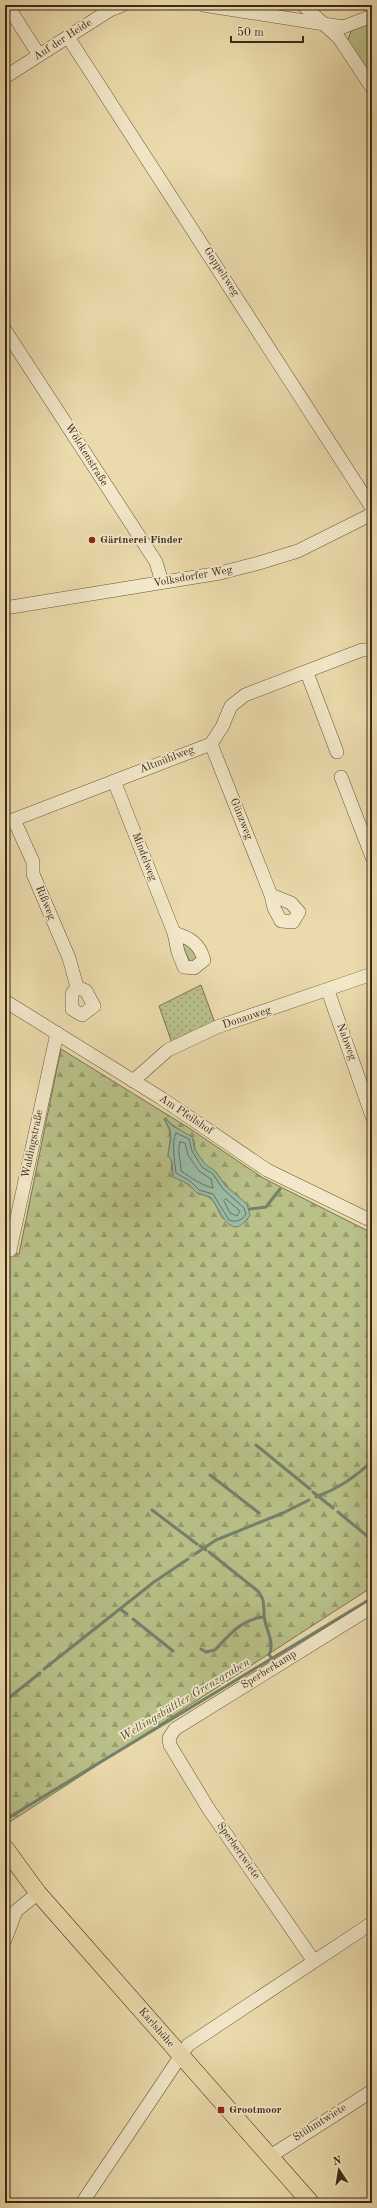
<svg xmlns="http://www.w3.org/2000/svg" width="377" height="2208" font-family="'Old Standard TT',serif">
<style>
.grass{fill:#b9c088;stroke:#7b744f}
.forest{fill:url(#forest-firs);stroke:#7b744f;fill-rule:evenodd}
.park{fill:url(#park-dots);stroke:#7b744f}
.water{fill:#99bba6;stroke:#74816c}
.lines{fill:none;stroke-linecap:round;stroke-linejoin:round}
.shore{stroke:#6b725e;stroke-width:1}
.stream{stroke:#74816c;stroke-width:3}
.minor-casing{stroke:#68563c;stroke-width:14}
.major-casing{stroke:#3d2916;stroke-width:18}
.minor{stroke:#f2e8c9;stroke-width:13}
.major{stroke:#ebdbac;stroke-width:17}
.poi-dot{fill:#8f2418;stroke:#f2e8c9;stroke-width:1.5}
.labels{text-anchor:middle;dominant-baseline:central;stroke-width:3.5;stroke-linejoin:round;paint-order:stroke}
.street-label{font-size:11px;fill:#3d2916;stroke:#f2e8c9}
.poi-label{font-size:11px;font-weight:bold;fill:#3d2916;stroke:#f2e8c9;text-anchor:start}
.water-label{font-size:12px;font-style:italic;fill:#544e3a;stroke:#f2e8c9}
</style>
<defs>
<pattern id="forest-firs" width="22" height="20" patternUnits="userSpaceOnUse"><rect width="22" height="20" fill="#b9c088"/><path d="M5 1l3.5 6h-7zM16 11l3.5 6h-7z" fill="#989c6e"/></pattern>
<pattern id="park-dots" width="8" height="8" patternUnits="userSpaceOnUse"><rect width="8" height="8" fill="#b9c088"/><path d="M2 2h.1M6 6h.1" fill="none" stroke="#989c6e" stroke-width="1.8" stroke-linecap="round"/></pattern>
</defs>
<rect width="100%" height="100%" fill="#ebdbac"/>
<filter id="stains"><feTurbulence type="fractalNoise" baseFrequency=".005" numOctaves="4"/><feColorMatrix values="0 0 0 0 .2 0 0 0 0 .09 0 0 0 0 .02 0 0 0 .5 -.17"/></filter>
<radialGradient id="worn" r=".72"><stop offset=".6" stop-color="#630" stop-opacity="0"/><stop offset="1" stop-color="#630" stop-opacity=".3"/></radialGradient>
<g class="grass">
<polygon points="372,23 372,81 347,43 351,31"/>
<polygon points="180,940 197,951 197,960 190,962"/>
</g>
<path class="forest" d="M61,1049L189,1128L263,1178L372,1233V1587L5,1825V1251L19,1254ZM166,1118L170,1123L194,1140L195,1150L205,1165L215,1171L226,1186L244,1203L248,1219L243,1223L222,1218C216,1207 214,1195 199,1194L171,1170L172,1162L168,1155C170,1139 173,1134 164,1119Z"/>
<polygon class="park" points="201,985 215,1023 172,1043 159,1006"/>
<path class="water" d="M164,1118L173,1126L192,1137L195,1150L205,1164L215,1171L226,1186L247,1204L250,1215C230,1246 221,1208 210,1197L197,1193L188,1184L173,1177L172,1162L168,1155L171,1138L170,1129Z"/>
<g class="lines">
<g class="shore">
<path d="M176,1133L189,1139L192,1151L202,1167L213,1174L223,1189L244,1208L246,1214C242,1220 237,1223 229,1220L213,1194L199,1190L190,1181L176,1173C175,1164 171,1140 176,1133Z"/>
<path d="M180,1142L185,1143L188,1155L199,1171L211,1179L213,1188C203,1186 190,1177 181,1171C181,1160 177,1153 180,1142Z"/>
<polygon points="226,1199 240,1211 237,1216 230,1213 224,1201"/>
</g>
<g class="stream">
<polyline points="250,1209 266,1207 280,1189"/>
<polyline points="256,1445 310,1489"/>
<polyline points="210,1475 259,1513"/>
<polyline points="313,1492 333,1508"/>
<path d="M316,1497C337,1489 356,1477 372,1461"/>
<polyline points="152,1510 197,1544"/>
<polyline points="338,1512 372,1540"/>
<polyline points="200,1546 206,1550"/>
<polyline points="209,1552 259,1592 263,1600 264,1610"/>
<polyline points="195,1554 216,1540 283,1513 309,1500"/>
<polyline points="120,1609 127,1614"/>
<path d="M264,1612C263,1627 276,1640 269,1655L273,1659"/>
<polyline points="133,1619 173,1651"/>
<path d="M201,1649L206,1652L215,1650C230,1634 241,1620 263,1617"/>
<polyline points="44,1669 154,1582 188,1559"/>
<polyline points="5,1701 40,1673"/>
<polyline points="8,1818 372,1598"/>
</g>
<defs>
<g id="minor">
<polyline points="7,5 39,55"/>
<polyline points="203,5 343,27 372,16"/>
<polyline points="303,5 339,38 372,88"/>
<polyline points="68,37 372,508"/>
<polyline points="5,77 110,10 123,5"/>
<polyline points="5,330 156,562 162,582"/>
<polyline points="5,608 220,573 259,563 298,551 372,514"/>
<polyline points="307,673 337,752"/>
<polyline points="211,744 271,895 274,908 281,921 293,922 299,912 291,903 271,895"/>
<polyline points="341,777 372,857"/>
<path d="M114,781L174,933L178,952L184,967L194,968L204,960C199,943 190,938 174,933"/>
<polyline points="14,820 33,862 33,874 69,958 77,987 86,991 94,1006 82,1015 72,1009 72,994 77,987"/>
<polyline points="5,823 211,744 222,727 231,706 245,695 362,650 372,650"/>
<polyline points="328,991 372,1116"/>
<polyline points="5,1001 161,1098 267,1170 372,1221"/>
<polyline points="133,1081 168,1050 217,1027 372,974"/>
<polyline points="5,1249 10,1250 57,1033"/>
<polyline points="5,1940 16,1911 38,1893"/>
<polyline points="313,1960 208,1808 170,1745 169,1738 175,1729 372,1607"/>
<polyline points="269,2157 372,2091"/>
<polyline points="82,2203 188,2045 372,1923"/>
</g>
<polyline id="major" points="5,1848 38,1893 311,2203"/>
</defs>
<use href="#minor" class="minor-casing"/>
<use href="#major" class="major-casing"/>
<use href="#minor" class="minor"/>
<use href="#major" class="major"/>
</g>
<g class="poi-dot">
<circle cx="92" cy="540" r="4"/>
<rect x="217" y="2106" width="8" height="8" rx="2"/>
</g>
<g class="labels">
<g class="street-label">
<text transform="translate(63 40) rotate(-33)">Auf der Heide</text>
<text transform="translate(221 272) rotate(57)">Goppeltweg</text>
<text transform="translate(86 455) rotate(58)">Wölckenstraße</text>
<text transform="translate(193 577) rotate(-10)">Volksdorfer Weg</text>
<text transform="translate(167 760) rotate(-21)">Altmühlweg</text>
<text transform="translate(241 819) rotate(68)">Günzweg</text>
<text transform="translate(144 857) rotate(69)">Mindelweg</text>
<text transform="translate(45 903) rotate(67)">Rißweg</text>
<text transform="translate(247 1018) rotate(-18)">Donauweg</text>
<text transform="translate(346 1042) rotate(70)">Nabweg</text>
<text transform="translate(186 1115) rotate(34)">Am Pfeilshof</text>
<text transform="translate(33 1144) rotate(-78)">Waldingstraße</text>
<text transform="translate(269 1670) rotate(-32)">Sperberkamp</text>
<text transform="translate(238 1851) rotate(55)">Sperbertwiete</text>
<text transform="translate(156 2028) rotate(49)">Karlshöhe</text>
<text transform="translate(320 2123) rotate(-32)">Stühmtwiete</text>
</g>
<g class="poi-label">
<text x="100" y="540">Gärtnerei Finder</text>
<text x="229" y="2110">Grootmoor</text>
</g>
<g class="water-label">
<text transform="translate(185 1700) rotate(-31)">Wellingsbüttler Grenzgraben</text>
</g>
</g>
<rect width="377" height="2208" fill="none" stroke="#ebdbac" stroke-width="20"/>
<rect x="6" y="6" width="365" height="2196" fill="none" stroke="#3d2916" stroke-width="2"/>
<rect x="10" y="10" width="357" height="2188" fill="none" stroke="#3d2916"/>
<g transform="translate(339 2170) rotate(348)" stroke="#f2e8c9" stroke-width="3" paint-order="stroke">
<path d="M0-3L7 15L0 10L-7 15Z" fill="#3d2916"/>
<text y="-6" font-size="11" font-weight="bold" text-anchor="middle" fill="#3d2916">N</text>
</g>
<path d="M231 36v6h72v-6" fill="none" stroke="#3d2916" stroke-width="2"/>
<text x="237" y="36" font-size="12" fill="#3d2916" stroke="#f2e8c9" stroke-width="3" paint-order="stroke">50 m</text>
<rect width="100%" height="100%" filter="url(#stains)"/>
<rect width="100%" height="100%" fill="url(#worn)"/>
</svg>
